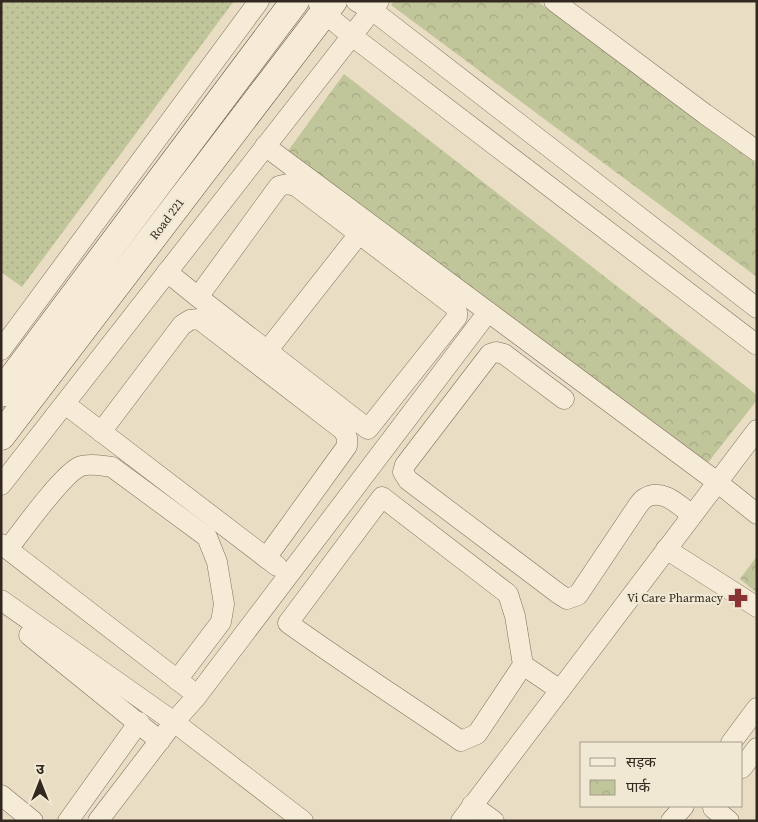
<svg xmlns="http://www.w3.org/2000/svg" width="758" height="822" font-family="'Source Serif 4','Noto Sans Devanagari',serif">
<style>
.grass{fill:url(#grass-dots)}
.park{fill:url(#park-crowns)}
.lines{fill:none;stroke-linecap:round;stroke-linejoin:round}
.minor-casing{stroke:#81705d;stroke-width:21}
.secondary-casing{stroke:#635140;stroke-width:29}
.minor{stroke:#f5ebd6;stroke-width:20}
.secondary{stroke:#f5ebd6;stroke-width:28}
.labels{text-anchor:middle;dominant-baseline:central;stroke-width:4.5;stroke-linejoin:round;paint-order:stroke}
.street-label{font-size:12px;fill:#33281f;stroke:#f1e8d3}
.poi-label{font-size:12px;fill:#33281f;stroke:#f1e8d3;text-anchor:end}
</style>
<defs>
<pattern id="grass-dots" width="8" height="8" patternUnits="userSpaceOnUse" patternTransform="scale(1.25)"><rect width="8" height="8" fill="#c1c59a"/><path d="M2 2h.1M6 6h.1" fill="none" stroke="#a6a984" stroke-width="1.8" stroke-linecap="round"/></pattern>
<pattern id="park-crowns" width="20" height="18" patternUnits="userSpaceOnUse" patternTransform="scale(1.25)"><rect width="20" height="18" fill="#c1c59a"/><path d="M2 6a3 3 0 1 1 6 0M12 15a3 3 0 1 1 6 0" fill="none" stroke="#a6a984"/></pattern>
</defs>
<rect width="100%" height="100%" fill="#e9ddc4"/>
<polygon class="grass" points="1,1 234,1 22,287 1,272"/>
<g class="park">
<polygon points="394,1 537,1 757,164 757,277 391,5"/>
<polygon points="344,74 757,395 757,400 699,474 285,155"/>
<polygon points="757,556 757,593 740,579"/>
</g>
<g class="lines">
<defs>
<g id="minor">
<polyline points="356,1 372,10 757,308"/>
<polyline points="554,1 705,114 757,151"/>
<polyline points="318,2 324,13 352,36 757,345"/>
<polyline points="265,146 717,482 757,514"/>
<polyline points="167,272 198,297 368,429 457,317 457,312 454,306 296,186 288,184 279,186 198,297"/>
<polyline points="1,350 259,1"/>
<polyline points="267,351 359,234"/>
<path d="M564,399L504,354L496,352L490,354L405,465L403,472L408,480L559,594L567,599L578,595L637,507C639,504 642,500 645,498C662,487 680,506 692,515"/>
<polyline points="65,404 277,566"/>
<polyline points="101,432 182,325 190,320 199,319 343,430 347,437 347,446 266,558"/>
<polyline points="1,485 379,1"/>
<polyline points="1,544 188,688"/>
<path d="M8,549C21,532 64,472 81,466C91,463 103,466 112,467L207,537L217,562L224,604L221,622L177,680"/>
<polyline points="666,549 757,607"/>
<polyline points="1,600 174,722 303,821"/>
<polyline points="29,635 160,741"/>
<path d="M523,665L477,734L461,741C403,701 345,664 288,623L382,497L508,594L515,616L523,665L560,690"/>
<polyline points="731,743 757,708"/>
<polyline points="742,768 757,748"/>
<polyline points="1,795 33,821"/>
<polyline points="472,805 494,821"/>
<polyline points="713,808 729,821"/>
<polyline points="68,821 139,722"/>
<polyline points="98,821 174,722 197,696 488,312"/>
<polyline points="461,821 757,430"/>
<polyline points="671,821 684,806"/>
</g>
<g id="secondary">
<polyline points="1,393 295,1"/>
<polyline points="1,436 333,1"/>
</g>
</defs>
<use href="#minor" class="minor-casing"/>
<use href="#secondary" class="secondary-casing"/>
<use href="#minor" class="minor"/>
<use href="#secondary" class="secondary"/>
</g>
<defs>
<symbol id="pharmacy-bare" viewBox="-9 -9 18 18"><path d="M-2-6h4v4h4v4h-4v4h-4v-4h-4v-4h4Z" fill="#893335" stroke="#f1e8d3" stroke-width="2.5" paint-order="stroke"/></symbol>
</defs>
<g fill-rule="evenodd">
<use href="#pharmacy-bare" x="724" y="584" width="28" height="28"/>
</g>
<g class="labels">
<g class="street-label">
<text transform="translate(167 219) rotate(-53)">Road 221</text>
</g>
<g class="poi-label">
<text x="723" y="598">Vi Care Pharmacy</text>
</g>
</g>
<rect width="758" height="822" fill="none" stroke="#33281f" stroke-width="5"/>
<rect x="580" y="742" width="162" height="65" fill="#f1e8d3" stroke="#a59b8b"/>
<rect x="590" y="758" width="25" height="8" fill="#f5ebd6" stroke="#a59b8b"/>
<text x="626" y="767" font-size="15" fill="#33281f">सड़क</text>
<rect x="590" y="780" width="25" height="15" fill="url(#park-crowns)" stroke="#a59b8b"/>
<text x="626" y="792" font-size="15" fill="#33281f">पार्क</text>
<g transform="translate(40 782)" stroke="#f1e8d3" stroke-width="4" paint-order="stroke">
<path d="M0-4L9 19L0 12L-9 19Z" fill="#33281f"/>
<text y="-8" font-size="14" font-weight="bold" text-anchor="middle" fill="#33281f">उ</text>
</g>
</svg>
